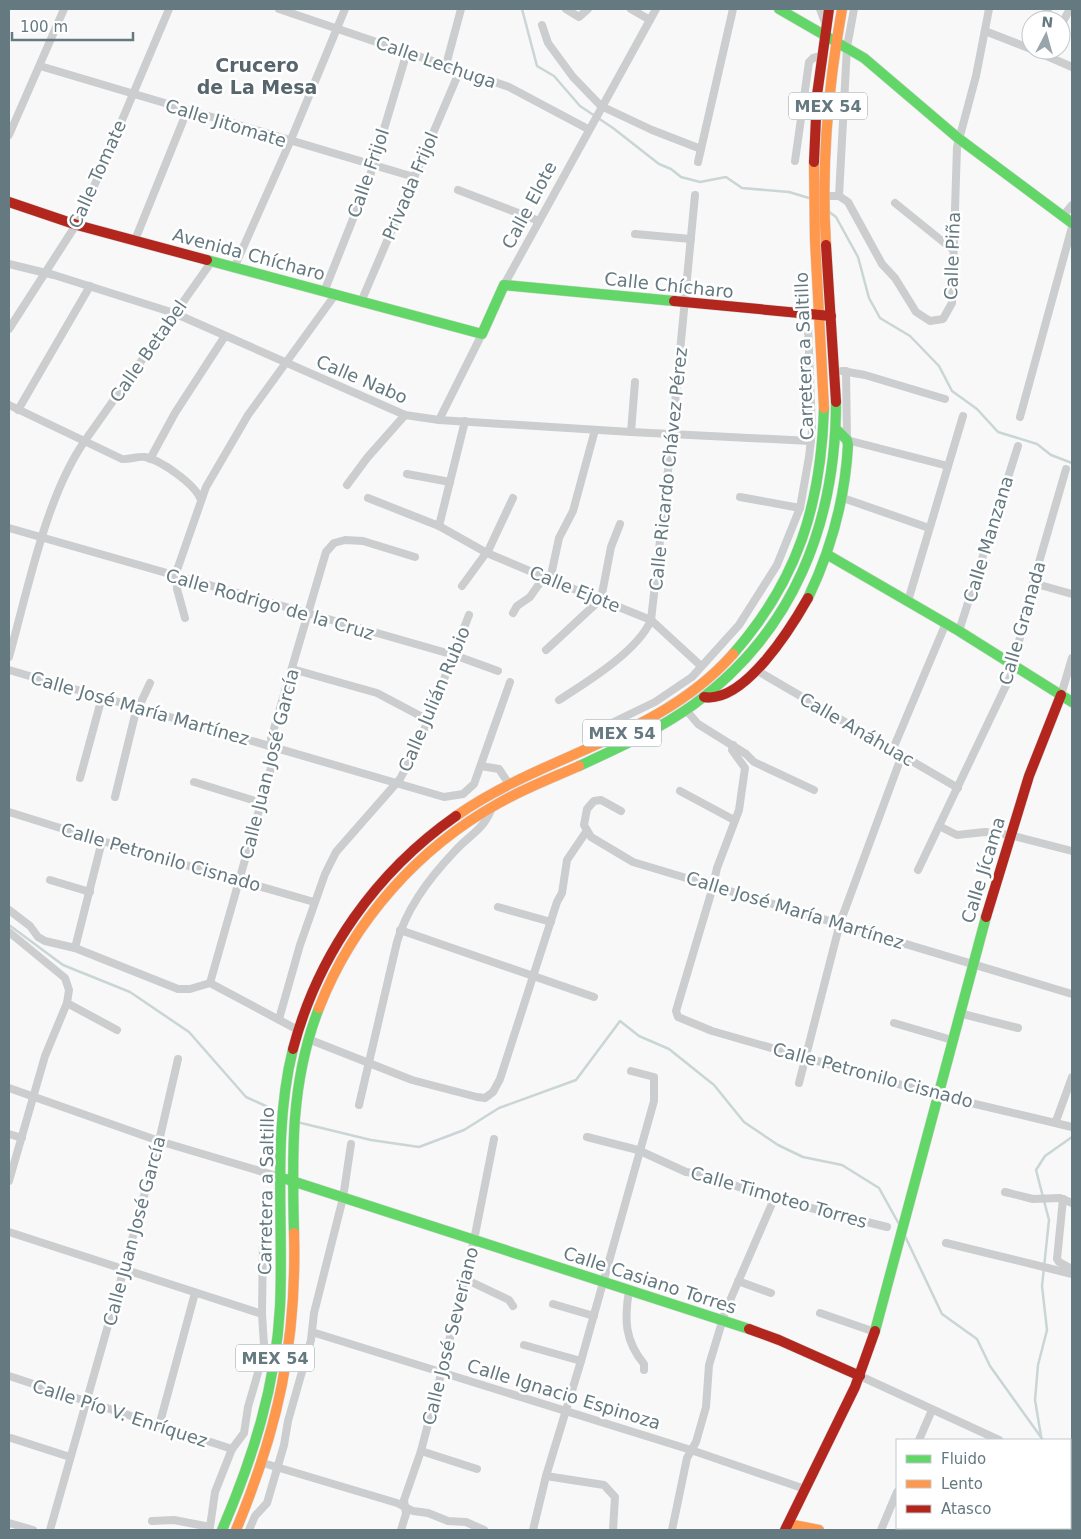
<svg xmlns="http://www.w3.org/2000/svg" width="1081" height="1539" font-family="'DejaVu Sans',sans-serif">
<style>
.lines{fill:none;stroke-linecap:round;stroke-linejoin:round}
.stream{stroke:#cad5d6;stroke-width:2.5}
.fast-casing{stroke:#d4d5d6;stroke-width:11}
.slow-casing{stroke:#d4d5d6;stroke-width:11}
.jam-casing{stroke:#d4d5d6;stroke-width:11}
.street{stroke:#cbcdce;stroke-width:8}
.fast{stroke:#63d668;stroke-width:10}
.slow{stroke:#ff974d;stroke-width:10}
.jam{stroke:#b3261e;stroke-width:10}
.labels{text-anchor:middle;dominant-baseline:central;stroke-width:5;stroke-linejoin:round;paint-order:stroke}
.shield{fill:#fff;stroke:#93a1a7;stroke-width:1}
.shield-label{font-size:16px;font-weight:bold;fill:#657981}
.street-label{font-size:18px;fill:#657981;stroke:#fff}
.neighbourhood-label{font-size:19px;font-weight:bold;fill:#57666c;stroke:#fff}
</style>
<rect width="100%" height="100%" fill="#f8f8f8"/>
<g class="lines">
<g class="stream">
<polyline points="522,9 537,66 554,76 580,106 613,128 659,164 671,169 681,177 700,182 726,177 742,188 789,192 809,198"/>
<polyline points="828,211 836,217 858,257 869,298 880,318 910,336 939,366 952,391 977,409 998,432 1037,444 1051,455 1072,463"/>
<polyline points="9,925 63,965 130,992 189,1032 246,1097 268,1107"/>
<polyline points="301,1123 371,1140 419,1147 464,1130 499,1108 576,1080 620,1021 639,1036 669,1049 714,1085 744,1122 778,1145 803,1157 842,1165 879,1188 900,1226"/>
<polyline points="904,1234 942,1314 977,1339 990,1366 1043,1440"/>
<polyline points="1041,1436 1035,1400 1038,1365 1047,1330 1042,1286 1049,1220 1036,1170 1045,1156 1072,1137"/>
<polyline points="1070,1507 1072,1513"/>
</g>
<defs>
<g id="fast">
<polyline points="779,9 864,58 958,138 1072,223"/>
<polyline points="207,260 482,334 504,285 674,301"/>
<polyline points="828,555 959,631 1072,702"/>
<path d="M808,598C832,548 845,500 848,445L847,440L837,430"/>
<path d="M733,654C798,580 821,505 824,408"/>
<path d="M579,766C618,748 658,730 693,705C794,632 836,523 836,402"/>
<polyline points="286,1179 749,1329"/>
<path d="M294,1233C292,1156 290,1082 319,1008"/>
<polyline points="875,1331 986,917"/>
<path d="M222,1530C253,1458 276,1385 280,1307C284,1222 272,1133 293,1049"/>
</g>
<g id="slow">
<polyline points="814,162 815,240 824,408"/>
<path d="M826,245C821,166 828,87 842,9"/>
<path d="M456,816C544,754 660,737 733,654"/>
<path d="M319,1008C353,921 418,848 499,803C525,788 552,778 579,766"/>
<polyline points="788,1524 819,1530"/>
<path d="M236,1530C278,1429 297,1343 294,1233"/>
</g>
<g id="jam">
<polyline points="814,162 817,95 829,9"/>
<polyline points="9,202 77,225 207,260"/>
<polyline points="826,245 836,402"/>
<polyline points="674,301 831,316"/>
<path d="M704,697C744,704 791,628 808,598"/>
<polyline points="986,917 1029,776 1061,695"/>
<path d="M293,1049C318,954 376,872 456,816"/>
<polyline points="749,1329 779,1340 860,1376"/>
<polyline points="785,1530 855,1387 875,1331"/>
</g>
</defs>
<use href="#fast" class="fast-casing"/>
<use href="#slow" class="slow-casing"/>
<use href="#jam" class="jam-casing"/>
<g class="street">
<polyline points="279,9 509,87 588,129"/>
<polyline points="566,9 579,17 588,9"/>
<polyline points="631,9 650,20"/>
<polyline points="820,9 826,25"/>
<polyline points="1042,20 1048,9"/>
<polyline points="542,25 548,43 573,77 601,106 652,130 701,149"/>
<polyline points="1061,25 1070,9"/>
<polyline points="985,31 1031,49"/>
<polyline points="1033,50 1072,67"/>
<polyline points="446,65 461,9"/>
<polyline points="40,66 414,177"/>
<polyline points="9,135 64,9"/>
<polyline points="795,161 809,62 813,58 821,56"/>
<polyline points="698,162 733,9"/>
<polyline points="458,190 539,221"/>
<polyline points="825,196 839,196 848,202 882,264 895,278 916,312 930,321 943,319 952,303 957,147 976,76 989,9"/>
<polyline points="839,196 847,47 854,9"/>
<polyline points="895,203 952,249"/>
<polyline points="1063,216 1072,205"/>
<polyline points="635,234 691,239"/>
<polyline points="135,240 187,111"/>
<polyline points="9,264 54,275 174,313 405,415 439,420 631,432 811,441"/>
<polyline points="234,268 290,142 345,9"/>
<polyline points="504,285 656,9"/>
<polyline points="324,292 370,176 407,52"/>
<polyline points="361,302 460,70"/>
<polyline points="9,329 81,217 169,9"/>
<polyline points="842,371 865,375 945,399"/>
<polyline points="846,371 847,440 948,466"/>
<path d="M9,405L122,459C129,460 137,456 145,457C161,460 194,484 200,498"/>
<polyline points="18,410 90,286"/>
<polyline points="1020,417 1072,227"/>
<polyline points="439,420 482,334"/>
<polyline points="631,432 635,382"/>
<polyline points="150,459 175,413 225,336"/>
<polyline points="407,474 450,482"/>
<polyline points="347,485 367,458 405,415"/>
<polyline points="740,497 800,508"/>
<polyline points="368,498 439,526 487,553 544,577 651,620 701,666"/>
<polyline points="843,498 929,528"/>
<polyline points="439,526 465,421"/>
<polyline points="9,528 454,655 498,671"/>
<polyline points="550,580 559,538 573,511 595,430"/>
<polyline points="1033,583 1072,594"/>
<polyline points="462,586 489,549 513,498"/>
<polyline points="908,601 963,416"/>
<polyline points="513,613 517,606 530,597 544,577"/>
<polyline points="185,618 177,589 176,573 206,487 248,415 335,295"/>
<polyline points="959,631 1018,446"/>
<polyline points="546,650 601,599 611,547 620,524"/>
<path d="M9,657C28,590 45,499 84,442L212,261"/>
<polyline points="292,669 377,693 428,720"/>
<polyline points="9,670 444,797 463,794 474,784 510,682"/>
<polyline points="756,670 958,788"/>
<polyline points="1061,695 1072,658"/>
<path d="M559,700C587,682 638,651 651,620L672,435L695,195"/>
<polyline points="686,710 698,724 746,754 754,762 814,790"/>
<polyline points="733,745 732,750 745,768 739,810 717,868 712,890 676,1011 678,1017 712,1031 937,1095 1072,1127"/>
<polyline points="591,747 587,738 591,733 655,702 692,677 739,625 777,565 800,508 809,457 812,431 808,326 800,314"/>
<polyline points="893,749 946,623"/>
<polyline points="481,766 499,769 509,784"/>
<polyline points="80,778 102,697"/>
<polyline points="194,782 262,803"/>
<polyline points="680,791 734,820"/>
<polyline points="115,797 135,715 150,683"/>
<polyline points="621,811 601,800 594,801 587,809 584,825 591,837 633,862 1072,994"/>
<polyline points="9,812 102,841 314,902"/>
<polyline points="939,826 957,835 985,832 1010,835 1072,851"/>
<polyline points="918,870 1011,675 1033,583 1066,469"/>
<polyline points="50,880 90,892"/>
<polyline points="498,907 551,922"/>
<polyline points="9,910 30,926 38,937 45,941 75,948 178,989 190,989 210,983 298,1030"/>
<polyline points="400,930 594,997"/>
<polyline points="9,932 65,978 69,990 67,1003 117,1030"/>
<polyline points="75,948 102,841"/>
<polyline points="210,983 275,754 271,739 326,552 334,543 345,540 363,541 415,557"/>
<polyline points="959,1013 1018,1028"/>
<polyline points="279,1019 300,945 325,874 336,852 400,779 419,743 469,615"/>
<polyline points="894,1023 952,1040"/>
<polyline points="308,1039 412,1080 477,1097 485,1098 493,1092 500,1079 557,902 562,893 567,860 586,832"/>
<polyline points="799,1083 840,923 902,755"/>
<polyline points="9,1088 159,1141 280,1177"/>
<path d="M359,1105L397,942C407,907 430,877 455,851C468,836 486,828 492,807"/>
<polyline points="1056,1121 1072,1077"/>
<polyline points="9,1134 22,1138"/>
<polyline points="587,1137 638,1150 686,1172 703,1174 767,1197 887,1227"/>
<polyline points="9,1181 45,1056 67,1003"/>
<polyline points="1005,1192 1033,1199 1060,1198 1072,1203"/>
<polyline points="1063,1199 1057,1259 1059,1262 1072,1269"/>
<polyline points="9,1232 262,1314"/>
<polyline points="946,1243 1072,1274"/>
<polyline points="465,1279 509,1300 513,1306"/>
<polyline points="738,1281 771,1293"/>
<path d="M629,1291C624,1320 625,1341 644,1364V1370"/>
<polyline points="553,1304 594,1316"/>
<polyline points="820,1313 875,1332"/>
<polyline points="312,1332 691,1450 805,1489"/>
<polyline points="524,1345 581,1361"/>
<polyline points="9,1376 232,1449"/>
<polyline points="860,1376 999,1440"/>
<polyline points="159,1426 195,1293"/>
<polyline points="11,1438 70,1457"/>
<polyline points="919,1440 932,1410"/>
<polyline points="421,1451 477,1469"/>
<polyline points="263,1463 397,1503 413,1511 428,1513 448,1521 466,1522 484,1530"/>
<polyline points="546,1476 604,1485 615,1497 613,1530"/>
<polyline points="152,1521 174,1520 210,1527 215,1492 232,1449 244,1433 248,1407 262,1359 264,1345 262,1314 263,1242"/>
<polyline points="9,1523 33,1530"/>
<polyline points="50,1530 124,1269 159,1141 178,1059"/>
<polyline points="249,1530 255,1516 267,1503 284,1445 288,1421 311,1340 314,1313 343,1198 351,1144"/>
<polyline points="401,1530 406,1514 404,1500 421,1451 441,1374 474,1240 494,1139"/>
<polyline points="533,1530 546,1476 581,1361 654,1101 654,1077 631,1071"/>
<polyline points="672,1530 687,1458 696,1442 706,1407 709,1365 725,1312 774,1199"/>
<polyline points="881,1530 897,1492"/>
<polyline points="958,1530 959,1528"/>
</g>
<use href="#fast" class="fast"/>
<use href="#slow" class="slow"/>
<use href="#jam" class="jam"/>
</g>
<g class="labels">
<g class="shield">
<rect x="789" y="92.5" width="78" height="27" rx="4"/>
<rect x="583" y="719.5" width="78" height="27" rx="4"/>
<rect x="236" y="1344.5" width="78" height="27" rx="4"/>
</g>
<g class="shield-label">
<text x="828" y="106">MEX 54</text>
<text x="622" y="733">MEX 54</text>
<text x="275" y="1358">MEX 54</text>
</g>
<g class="street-label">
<text transform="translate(436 62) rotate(19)">Calle Lechuga</text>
<text transform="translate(226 123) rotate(17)">Calle Jitomate</text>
<text transform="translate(368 173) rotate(-71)">Calle Frijol</text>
<text transform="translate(97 174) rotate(-66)">Calle Tomate</text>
<text transform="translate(410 186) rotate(-67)">Privada Frijol</text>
<text transform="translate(529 205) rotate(-62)">Calle Elote</text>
<text transform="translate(249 254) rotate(15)">Avenida Chícharo</text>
<text transform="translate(952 256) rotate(-88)">Calle Piña</text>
<text transform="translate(669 285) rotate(6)">Calle Chícharo</text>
<text transform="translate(148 351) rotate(-55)">Calle Betabel</text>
<text transform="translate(804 356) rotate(-92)">Carretera a Saltillo</text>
<text transform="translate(362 379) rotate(23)">Calle Nabo</text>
<text transform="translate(668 469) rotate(-84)">Calle Ricardo Chávez Pérez</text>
<text transform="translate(988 539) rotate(-73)">Calle Manzana</text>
<text transform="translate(575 589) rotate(22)">Calle Ejote</text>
<text transform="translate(270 604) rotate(16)">Calle Rodrigo de la Cruz</text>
<text transform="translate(1022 623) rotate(-74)">Calle Granada</text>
<text transform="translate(434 699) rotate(-67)">Calle Julián Rubio</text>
<text transform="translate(140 708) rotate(16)">Calle José María Martínez</text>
<text transform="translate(857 729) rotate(30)">Calle Anáhuac</text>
<text transform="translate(269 764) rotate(-76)">Calle Juan José García</text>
<text transform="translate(161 857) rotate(16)">Calle Petronilo Cisnado</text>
<text transform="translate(983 870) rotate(-73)">Calle Jícama</text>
<text transform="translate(795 910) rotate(17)">Calle José María Martínez</text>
<text transform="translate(873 1075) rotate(15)">Calle Petronilo Cisnado</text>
<text transform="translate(266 1191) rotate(-89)">Carretera a Saltillo</text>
<text transform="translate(779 1197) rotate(16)">Calle Timoteo Torres</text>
<text transform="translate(134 1231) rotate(-75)">Calle Juan José García</text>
<text transform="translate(650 1280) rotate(18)">Calle Casiano Torres</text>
<text transform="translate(450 1336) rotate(-76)">Calle José Severiano</text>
<text transform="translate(564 1394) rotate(17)">Calle Ignacio Espinoza</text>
<text transform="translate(120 1413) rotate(18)">Calle Pío V. Enríquez</text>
</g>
<g class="neighbourhood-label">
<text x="257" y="65">Crucero<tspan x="257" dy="22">de La Mesa</tspan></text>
</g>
</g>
<rect width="1081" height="1539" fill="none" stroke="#657981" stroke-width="20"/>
<rect x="896" y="1439" width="175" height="90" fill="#ffffff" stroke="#c1c9cd"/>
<rect x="906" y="1455" width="25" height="8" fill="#63d668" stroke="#c1c9cd"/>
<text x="941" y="1464" font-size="15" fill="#657981">Fluido</text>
<rect x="906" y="1480" width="25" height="8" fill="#ff974d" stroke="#c1c9cd"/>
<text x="941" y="1489" font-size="15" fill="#657981">Lento</text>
<rect x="906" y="1505" width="25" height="8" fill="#b3261e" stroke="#c1c9cd"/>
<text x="941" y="1514" font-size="15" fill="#657981">Atasco</text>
<g transform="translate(1046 35) rotate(6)"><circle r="24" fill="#ffffff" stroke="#c1c9cd"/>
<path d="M0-4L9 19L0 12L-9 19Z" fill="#98a5ab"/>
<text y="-8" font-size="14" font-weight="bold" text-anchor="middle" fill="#657981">N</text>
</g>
<path d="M12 32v8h121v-8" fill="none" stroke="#657981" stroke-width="2.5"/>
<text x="20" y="32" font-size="15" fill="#657981" stroke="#ffffff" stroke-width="4" paint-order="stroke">100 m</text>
</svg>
